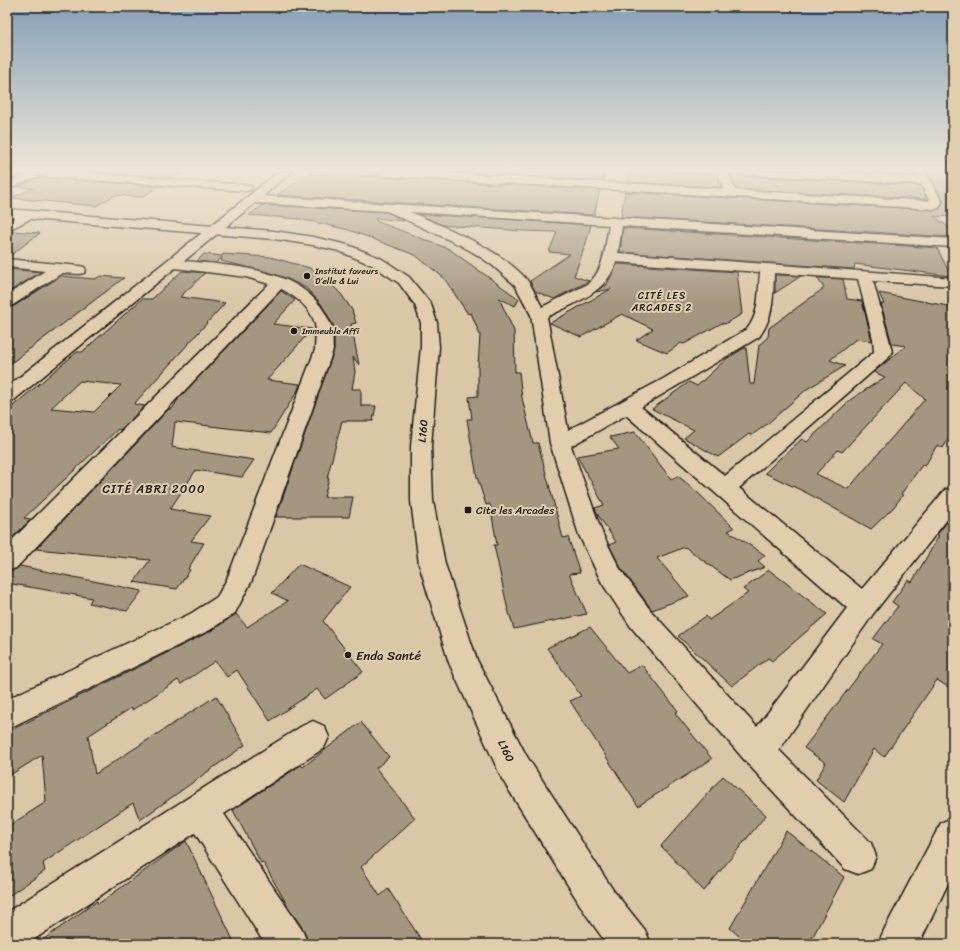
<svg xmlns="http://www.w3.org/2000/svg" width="960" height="951" font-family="Sriracha,sans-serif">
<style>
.building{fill:#a5967f;stroke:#1c1c1c;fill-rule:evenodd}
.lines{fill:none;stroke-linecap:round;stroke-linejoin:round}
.minor-casing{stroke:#1c1c1c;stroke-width:3}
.tertiary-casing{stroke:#1c1c1c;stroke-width:3}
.minor{fill:#e2ceac;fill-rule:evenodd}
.tertiary{fill:#e2ceac;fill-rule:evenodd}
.poi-dot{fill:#1c1c1c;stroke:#e2ceac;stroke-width:1.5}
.labels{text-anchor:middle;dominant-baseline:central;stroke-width:4;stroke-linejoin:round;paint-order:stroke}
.far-poi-label{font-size:9px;fill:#1c1c1c;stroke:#e2ceac;text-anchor:start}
.far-neighbourhood-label{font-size:10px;letter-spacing:1px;fill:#1c1c1c;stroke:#e2ceac}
.street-label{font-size:11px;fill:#1c1c1c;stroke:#e2ceac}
.poi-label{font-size:11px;fill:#1c1c1c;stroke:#e2ceac;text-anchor:start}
.neighbourhood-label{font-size:12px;letter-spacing:1px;fill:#1c1c1c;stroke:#e2ceac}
.near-poi-label{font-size:13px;fill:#1c1c1c;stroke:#e2ceac;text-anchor:start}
</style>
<rect width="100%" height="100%" fill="#dac7a6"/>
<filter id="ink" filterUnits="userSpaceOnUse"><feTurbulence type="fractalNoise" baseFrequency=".025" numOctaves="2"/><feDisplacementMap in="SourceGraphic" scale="8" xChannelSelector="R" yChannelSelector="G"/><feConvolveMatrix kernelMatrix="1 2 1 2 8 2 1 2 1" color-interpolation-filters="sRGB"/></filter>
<g filter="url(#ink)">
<g class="building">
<polygon points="79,171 183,171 172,178"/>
<polygon points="441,171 605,171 603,181"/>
<polygon points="629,171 667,171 717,174 721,187 627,182"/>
<polygon points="849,171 901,171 905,175 850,172"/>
<polygon points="929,171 953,171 953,217 934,216 953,231 953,237 621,217 625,192 935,210 940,209 943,201 928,173"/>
<polygon points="732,173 742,176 915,185 917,187 920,185 927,199 736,189 731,175"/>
<polygon points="309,174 379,177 600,190 594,215 277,195"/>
<polygon points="38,178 159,186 142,197 115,195 96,206 11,198 33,188 18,187"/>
<polygon points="263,205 387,212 404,221 376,218 376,221 449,249 519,299 515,306 499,298 514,331 515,372 519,372 522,398 533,443 538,443 563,538 568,537 580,573 569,574 587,614 514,629 507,606 494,545 497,545 490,504 486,505 477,477 467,419 472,419 469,397 478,396 478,366 480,335 471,313 468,314 444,278 415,255 349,230 300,219 249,215"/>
<polygon points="418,214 591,225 586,243 574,276 589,281 554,299 535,291 530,281 570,254 549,252 557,232 522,231 443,225"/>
<polygon points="623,228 937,248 951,276 855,264 854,269 620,252"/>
<polygon points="10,231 40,233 7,258 7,232"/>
<polygon points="204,254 222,256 223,254 270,257 310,268 324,277 341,294 352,310 356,323 351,324 359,365 353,357 355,372 352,389 361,389 361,406 376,406 373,421 342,421 327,478 329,478 324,497 353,497 349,517 276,517 334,350 334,332 337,332 321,304 306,288 288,279 268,272 221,261 222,257 216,263 197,261"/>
<polygon points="617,264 737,272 742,314 725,324 722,323 684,344 681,343 667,353 636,340 653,329 622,314 581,337 550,323 611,289 596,292 603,286 606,286"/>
<polygon points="7,269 41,272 7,293"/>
<path d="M182,271L205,273L180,297L225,303L134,404L145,406L120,430L118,429L24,518L31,519L7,543V411L77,352H82L142,299H152ZM80,381L121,385L94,412L51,408Z"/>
<polygon points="775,275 801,276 775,293"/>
<polygon points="61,276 95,279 100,276 124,278 7,366 7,308 14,306"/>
<polygon points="817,278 843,279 847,299 862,301 872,341 856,339 830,360 845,366 807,389 767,424 752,435 749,434 718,457 684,438 694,430 652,409 689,382 697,386 726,359 746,347 750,384 754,384 759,345 768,337 769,328 824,288"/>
<polygon points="281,291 295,300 273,324 312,329 267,380 300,384 298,390 271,433 175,422 172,447 254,460 242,477 196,470 170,509 210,516 191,541 204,543 188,569 190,570 177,589 134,582 150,560 36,549 169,409 172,409 179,398"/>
<path d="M879,293L953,307V431L943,448L937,445L925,466L922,465L901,494L903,495L893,508L871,529L807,493L765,473L781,457H782L802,439L807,442L850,400L885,377L874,372L906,346L892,344L881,304H884ZM906,383L925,399L848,489L816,474L838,450L842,452Z"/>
<polygon points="635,432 671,479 678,476 695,490 734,528 728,531 765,555 758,561 765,567 730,580 685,547 657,558 689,596 652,610 621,568 609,545 616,542 598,515 595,508 604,505 577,456 619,449 610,437"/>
<polygon points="953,514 953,690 937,680 884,757 874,749 844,802 816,780 826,763 804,748 882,644 873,639 898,606 892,602 908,580 912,582 939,536 937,535"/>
<polygon points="299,564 350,587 323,621 363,672 325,699 317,689 270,721 237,670 227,677 215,661 181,684 178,680 132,710 131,708 88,736 95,774 216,696 245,745 140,820 133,803 43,863 45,871 7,897 7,827 46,802 42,755 7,777 7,732 211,631 236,614 247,627 288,601 272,593"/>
<polygon points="20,566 142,591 127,611 89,603 92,598 7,583 7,572 16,569"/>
<polygon points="769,570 827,614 772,661 768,658 732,686 678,636 706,616 709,620 748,593 743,589"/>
<polygon points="590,627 627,673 642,665 678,711 675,713 712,759 638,806 570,701 581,696 547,648"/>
<polygon points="361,722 389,757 376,768 415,818 361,867 380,896 388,889 424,944 309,944 303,929 287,905 263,862 261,863 233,810 301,765 303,767"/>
<polygon points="723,776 766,815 704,891 661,846"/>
<polygon points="786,831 844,877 809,944 748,944 730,928"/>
<polygon points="186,841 235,944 37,944 97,901 98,904"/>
</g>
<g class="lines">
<defs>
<g id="minor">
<polygon points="31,171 56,171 246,185 250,186 252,188 250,190 246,191 38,176 7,190 7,183"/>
<path d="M280,171H292L263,196L953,239V247L622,226L618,253L953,278V286L873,281L889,339L892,352L889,357L739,488L862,589L945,490L953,488V512L873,614L779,750L871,843L876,856L871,869L858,874L845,869L747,763L631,627L602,583L579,535L550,443L531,315L515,285L492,265L476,254L460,245L387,211L255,203L184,261C235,266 308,268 330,323C334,330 332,342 333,350L252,580L235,613L210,630L7,729V699L190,614L217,597L227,579L315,350C315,342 317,332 315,324C311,308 295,296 281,289L16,568L7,571V545L269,284L246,277L175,268L14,400L7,402V387ZM410,212L609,225C605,246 605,269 588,284L542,307C537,298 533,288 527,280C499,248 448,229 410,212ZM616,262L760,272C758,291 760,314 747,329L663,379L568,430L547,317C574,303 607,293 616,262ZM774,273L858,279L873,339L874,352L725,476L641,407L759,337C774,317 773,297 774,273ZM626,415L847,608L757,727L651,611L620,569L603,535L571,446Z"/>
<polygon points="348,171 412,171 723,189 718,171 728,171 735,190 930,201 921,184 742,174 737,171 805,171 918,177 915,171 925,171 942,202 939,208 935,209 353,174"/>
<polygon points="28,211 32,212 34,215 32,218 7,231 7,222"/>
<polygon points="7,259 79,266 84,267 86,270 84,273 79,274 62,273 13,305 7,307 7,295 45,271 7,267"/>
<polygon points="313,721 324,726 329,737 324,748 224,814 302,930 308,944 265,944 195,833 27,944 7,944 7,912 302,726"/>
<polygon points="953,817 953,873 919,944 878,944 884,930 941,823"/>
</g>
<polygon id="tertiary" points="7,209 274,231 313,237 348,245 382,259 409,277 431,304 437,323 439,347 431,446 433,501 445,564 477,660 526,755 613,890 645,930 651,944 607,944 587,916 502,779 449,663 419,564 411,501 411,446 421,347 421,323 415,305 399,283 372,265 339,251 313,245 274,239 7,217"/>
</defs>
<use href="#minor" class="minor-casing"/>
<use href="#tertiary" class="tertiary-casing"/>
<use href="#minor" class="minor"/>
<use href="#tertiary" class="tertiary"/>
</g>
</g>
<linearGradient id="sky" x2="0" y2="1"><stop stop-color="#84a0b8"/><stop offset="0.56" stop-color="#eee6d7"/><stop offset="1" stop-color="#eee6d7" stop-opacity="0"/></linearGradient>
<rect width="960" height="304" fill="url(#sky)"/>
<g class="poi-dot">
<circle cx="307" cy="276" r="4"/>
<circle cx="294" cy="331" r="4"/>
<rect x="464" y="506" width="8" height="8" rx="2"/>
<circle cx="348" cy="655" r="4"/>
</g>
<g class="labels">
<g class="far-poi-label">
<text x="315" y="271">Institut faveurs<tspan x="315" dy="10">D’elle &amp; Lui</tspan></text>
<text x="302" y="331">Immeuble Affi</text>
</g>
<g class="far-neighbourhood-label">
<text x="662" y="296">CITÉ LES<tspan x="662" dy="12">ARCADES 2</tspan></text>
</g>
<g class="street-label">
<text transform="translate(423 431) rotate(-85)">L160</text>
<text transform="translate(506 751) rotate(64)">L160</text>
</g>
<g class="poi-label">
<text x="476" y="510">Cite les Arcades</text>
</g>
<g class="neighbourhood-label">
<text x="154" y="489">CITÉ ABRI 2000</text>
</g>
<g class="near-poi-label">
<text x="356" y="655">Enda Santé</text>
</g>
</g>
<rect width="960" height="951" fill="none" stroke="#e2ceac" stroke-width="24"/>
<rect x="12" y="12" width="936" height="927" fill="none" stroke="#1c1c1c" stroke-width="1.5" filter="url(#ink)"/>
</svg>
